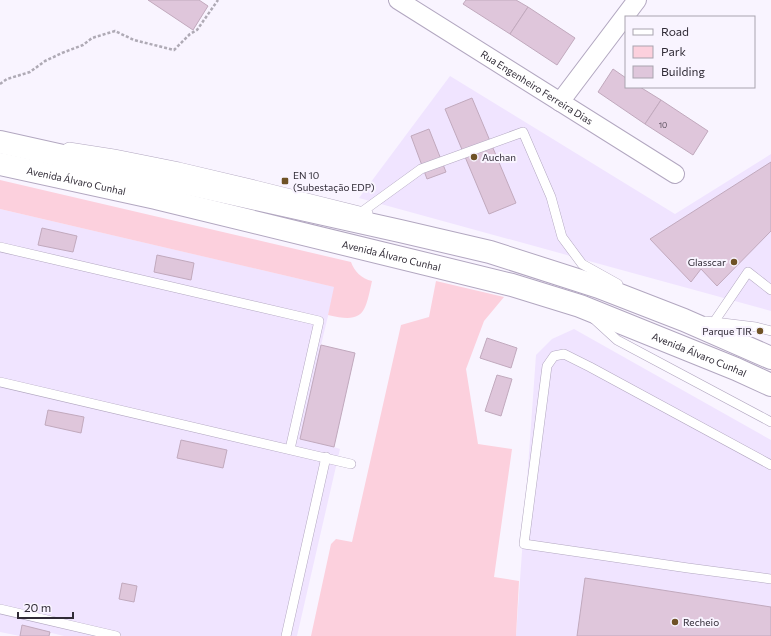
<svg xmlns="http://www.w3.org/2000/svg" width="771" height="636" font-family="Commissioner,sans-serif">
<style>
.built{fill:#f0e4ff}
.green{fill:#fcd0dd}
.building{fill:#dfc6db;stroke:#c1a9bd}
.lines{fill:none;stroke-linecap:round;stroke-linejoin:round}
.service-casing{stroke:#b2a7c0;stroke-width:10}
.minor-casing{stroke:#b2a7c0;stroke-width:20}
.primary-casing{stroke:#b2a7c0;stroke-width:24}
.path{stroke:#afaab5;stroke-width:2.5;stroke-dasharray:3 2;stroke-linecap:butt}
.service{stroke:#fff;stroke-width:9}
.minor{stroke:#fff;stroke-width:18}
.primary{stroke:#fff;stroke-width:22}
.poi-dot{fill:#6f5226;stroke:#f9f4ff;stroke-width:1.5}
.labels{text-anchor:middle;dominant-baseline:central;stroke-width:4;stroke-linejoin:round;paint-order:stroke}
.number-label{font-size:8px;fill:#5c525f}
.street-label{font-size:10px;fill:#302b36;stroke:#f9f4ff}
.poi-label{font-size:10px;fill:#302b36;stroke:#f9f4ff;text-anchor:start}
</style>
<rect width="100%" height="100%" fill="#f9f4ff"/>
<g class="built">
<polygon points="450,76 675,214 771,154 771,311 359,198"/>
<polygon points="0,209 335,287 321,345 355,353 334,447 340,449 297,636 64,636 23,626 20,636 0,632"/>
<polygon points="574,329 771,440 771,636 516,636 536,355 552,339"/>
</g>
<g class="green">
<path d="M0,180L351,262C354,271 362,279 372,281C365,312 365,324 328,315L334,287L0,209Z"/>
<polygon points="436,281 504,297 484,321 466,369 478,444 512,449 494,577 519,581 516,636 311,636 331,544 336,539 352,542 401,325 429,317"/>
</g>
<g class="building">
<polygon points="148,0 199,0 208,6 193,30"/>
<polygon points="466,0 516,0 528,7 510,34 463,4"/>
<polygon points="528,7 575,38 557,65 510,34"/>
<polygon points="613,69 626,78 626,87 640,87 661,100 645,124 598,92"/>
<polygon points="472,98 516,203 489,214 445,109"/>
<polygon points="661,100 708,131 693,155 645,124"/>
<polygon points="429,129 446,172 427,179 411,136"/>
<polygon points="771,162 771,231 717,286 701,269 691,282 650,239"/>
<polygon points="42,228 77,236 73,252 38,245"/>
<polygon points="157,255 194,263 191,280 154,272"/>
<polygon points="487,338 517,348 511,368 480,358"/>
<polygon points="321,345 355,353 334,447 300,439"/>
<polygon points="497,375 512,379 501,416 485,411"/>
<polygon points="48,410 84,417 81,433 45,425"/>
<polygon points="181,440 227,450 223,468 177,458"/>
<polygon points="585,578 771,607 771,636 577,636"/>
<polygon points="122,583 137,586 134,602 119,599"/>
<polygon points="22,625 50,632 49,636 20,636"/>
</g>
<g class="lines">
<defs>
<g id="service">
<polyline points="67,148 69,147 114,154 179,167 255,185 368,213"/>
<polyline points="363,211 421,169 523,132 551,197 562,237 582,264 618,284"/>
<polyline points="0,247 319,321 290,449"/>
<polyline points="594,319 617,340 771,422"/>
<polyline points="706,321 756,327 771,331"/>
<polyline points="714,322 748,272 771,290"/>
<polyline points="0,382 351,464"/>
<polyline points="771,465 590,367 564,354 554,356 547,366 524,544 688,568 771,579"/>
<polyline points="0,609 116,636"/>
<polyline points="286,636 326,457"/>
</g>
<g id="minor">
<path id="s1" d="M398,0L675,174"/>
<polyline points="560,102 637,0"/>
</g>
<g id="primary">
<polyline points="0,142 400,231 490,252 599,287 684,320 771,358"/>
<path id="s2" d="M0,164L156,198L512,285L580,306L736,369L771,385"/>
</g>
</defs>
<use href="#service" class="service-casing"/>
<use href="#minor" class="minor-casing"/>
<use href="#primary" class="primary-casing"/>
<polyline class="path" points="0,84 7,79 30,72 45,61 62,53 83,45 92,38 115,31 134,40 174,50 190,34 197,30 218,0"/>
<use href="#service" class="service"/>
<use href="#minor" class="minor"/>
<use href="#primary" class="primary"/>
</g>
<g class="poi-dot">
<circle cx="474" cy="157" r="4"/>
<rect x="281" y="177" width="8" height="8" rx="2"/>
<circle cx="734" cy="262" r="4"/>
<circle cx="760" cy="331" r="4"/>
<circle cx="675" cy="622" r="4"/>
</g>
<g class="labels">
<g class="number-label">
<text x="663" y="125">10</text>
</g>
<g class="street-label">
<text stroke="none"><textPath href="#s1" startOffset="164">Rua Engenheiro Ferreira Dias</textPath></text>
<text stroke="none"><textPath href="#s2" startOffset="78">Avenida Álvaro Cunhal</textPath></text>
<text stroke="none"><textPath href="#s2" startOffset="402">Avenida Álvaro Cunhal</textPath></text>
<text stroke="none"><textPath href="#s2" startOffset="726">Avenida Álvaro Cunhal</textPath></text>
</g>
<g class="poi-label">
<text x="482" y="157">Auchan</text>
<text x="293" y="175">EN 10<tspan x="293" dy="12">(Subestação EDP)</tspan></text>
<text x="726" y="262" text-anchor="end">Glasscar</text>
<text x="752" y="331" text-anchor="end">Parque TIR</text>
<text x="683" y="622">Recheio</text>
</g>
</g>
<rect x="625" y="16" width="130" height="72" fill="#f9f4ff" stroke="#a9a4af"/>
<rect x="633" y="29" width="20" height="6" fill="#ffffff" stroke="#a9a4af"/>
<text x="661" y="36" font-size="12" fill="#302b36">Road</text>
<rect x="633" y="46" width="20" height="12" fill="#fcd0dd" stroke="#a9a4af"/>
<text x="661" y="56" font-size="12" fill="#302b36">Park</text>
<rect x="633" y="66" width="20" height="12" fill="#dfc6db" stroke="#a9a4af"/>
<text x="661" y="76" font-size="12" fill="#302b36">Building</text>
<path d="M18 612v6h55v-6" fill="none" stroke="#302b36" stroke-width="2"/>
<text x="24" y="612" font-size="12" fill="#302b36" stroke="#f9f4ff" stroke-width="3" paint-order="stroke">20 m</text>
</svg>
